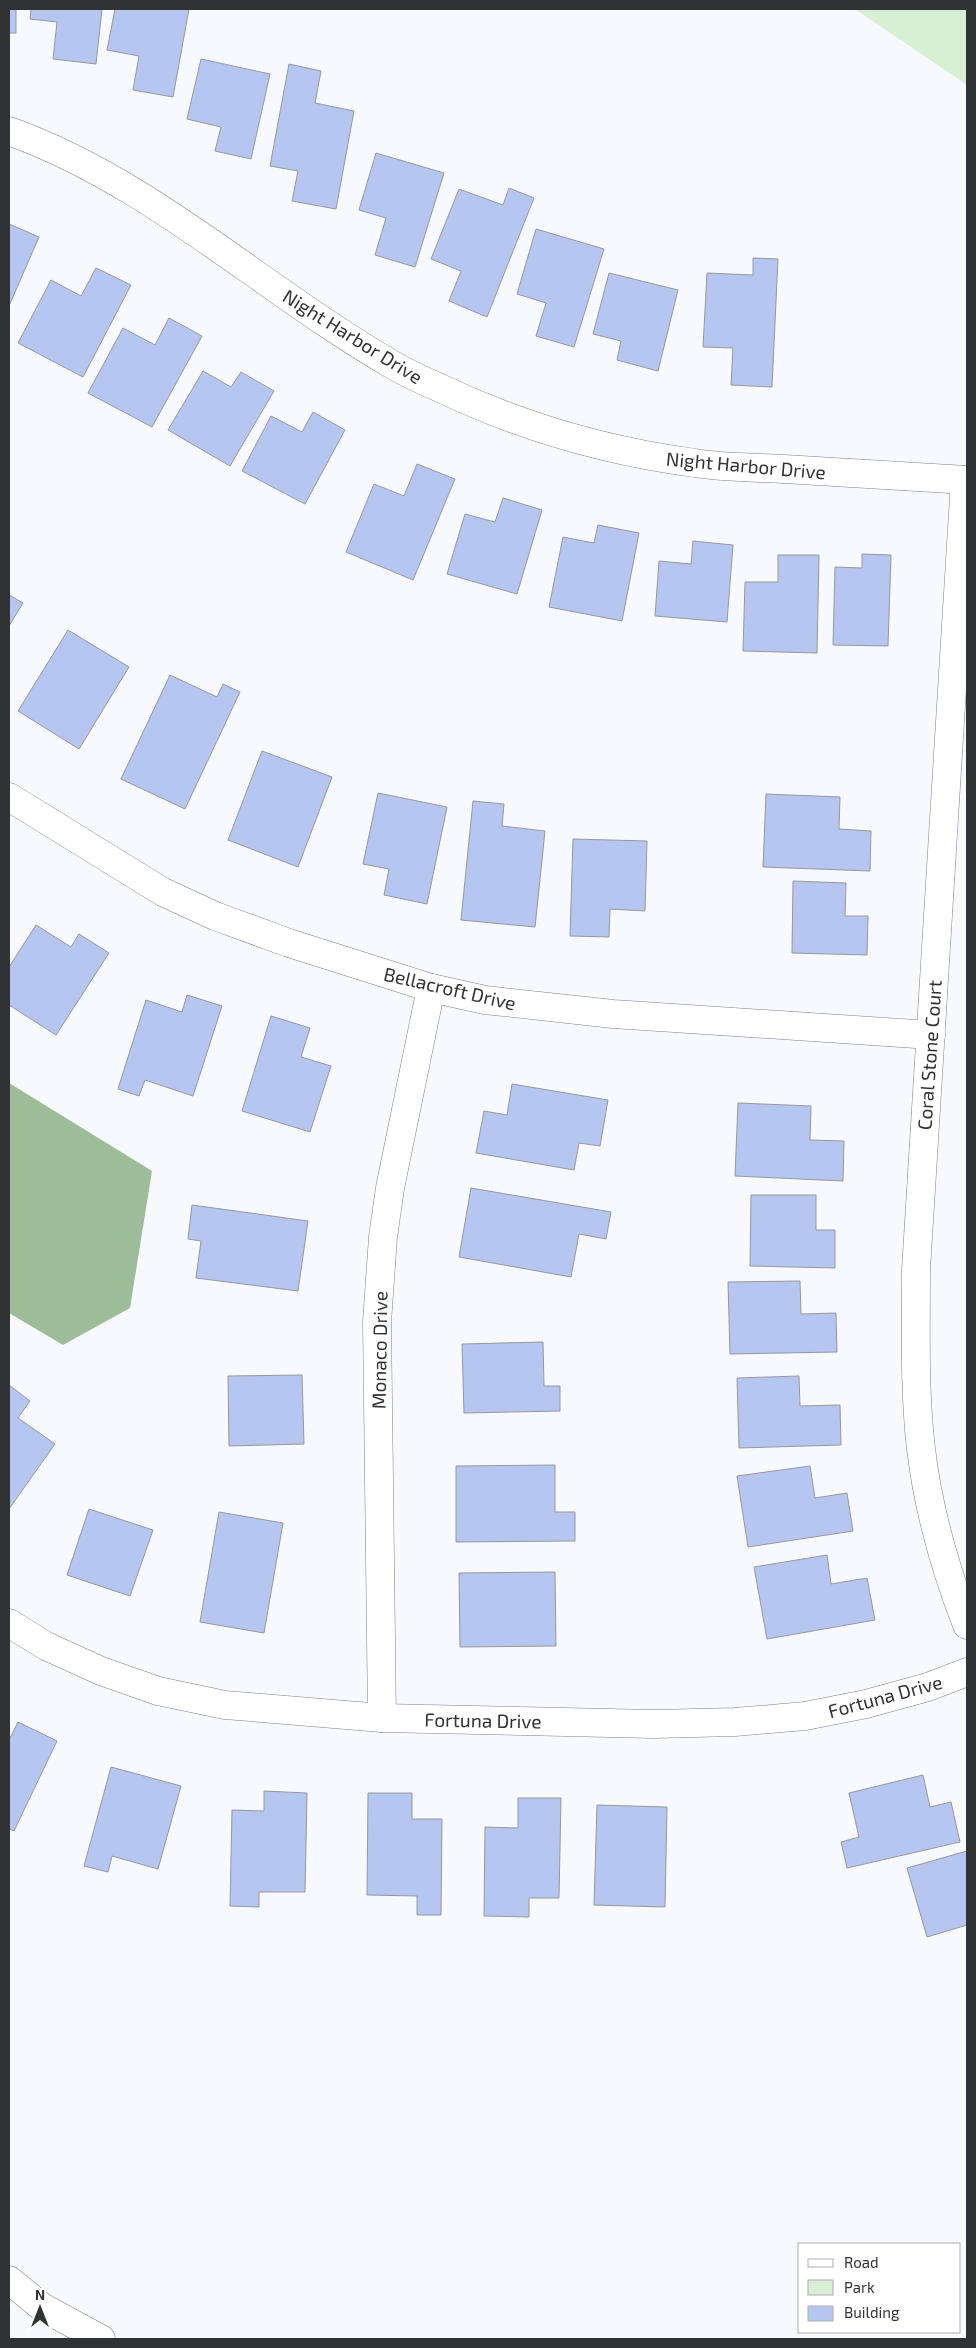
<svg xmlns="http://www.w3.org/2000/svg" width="976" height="2348" font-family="'Exo 2',sans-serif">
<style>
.green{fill:#d7efd3}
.forest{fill:#9dbd98}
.building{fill:#b5c6f0;stroke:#96989c}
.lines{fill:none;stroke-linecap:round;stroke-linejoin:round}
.minor-casing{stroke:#7f8185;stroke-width:29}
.minor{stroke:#fff;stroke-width:28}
.labels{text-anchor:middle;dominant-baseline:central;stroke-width:4;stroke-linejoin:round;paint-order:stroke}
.street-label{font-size:19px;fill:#313234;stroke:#fff}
</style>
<rect width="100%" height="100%" fill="#f7f9ff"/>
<polygon class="green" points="855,9 967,9 967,85"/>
<polygon class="forest" points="9,1083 152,1171 130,1308 63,1345 9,1313"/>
<g class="building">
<rect x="9" y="9" width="7" height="24"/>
<polygon points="31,9 102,9 96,64 53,59 57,22 30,19"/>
<polygon points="115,9 189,9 173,97 133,90 139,56 107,50"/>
<polygon points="201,59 270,74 251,159 215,151 221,127 187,119"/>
<polygon points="289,64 321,71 315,103 354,111 336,209 292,201 298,171 270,166"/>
<polygon points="376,153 444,173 415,267 375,255 386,218 359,210"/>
<polygon points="509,188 534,198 487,317 449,301 461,271 431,259 459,189 503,205"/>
<polygon points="9,224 39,237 9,306"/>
<polygon points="536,229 604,249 574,347 536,336 546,303 517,294"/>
<polygon points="753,258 778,259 772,387 731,385 733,348 703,347 707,273 753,275"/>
<polygon points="96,268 131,285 83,377 18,343 51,280 81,296"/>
<polygon points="609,273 678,290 658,371 617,360 621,341 593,334"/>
<polygon points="169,318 202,336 152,427 88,393 123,328 155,345"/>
<polygon points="203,371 231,387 241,372 274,391 230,466 168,430"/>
<polygon points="313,412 345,430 305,504 242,471 271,416 302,432"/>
<polygon points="417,464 455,479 413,580 346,552 374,484 404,496"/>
<polygon points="503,498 542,510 517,594 447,574 465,514 495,522"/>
<polygon points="598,525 639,533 622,621 549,607 563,537 594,543"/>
<polygon points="693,541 733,545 727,622 655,616 659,561 691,564"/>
<polygon points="862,554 891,555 888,646 833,645 835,567 862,568"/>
<polygon points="778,555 819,555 817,653 743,651 745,582 778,582"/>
<polygon points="9,595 23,603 9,626"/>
<polygon points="68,630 129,667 79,749 18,711"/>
<polygon points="170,675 217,697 223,684 240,692 185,809 121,779"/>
<polygon points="262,751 332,777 298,867 228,840"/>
<polygon points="378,793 447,807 427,904 384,895 389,869 363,864"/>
<polygon points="766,794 840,797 839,829 871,831 870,871 763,867"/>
<polygon points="473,801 504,804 502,826 545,831 535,927 461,920"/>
<polygon points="573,839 647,841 645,911 610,909 609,937 570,936"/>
<polygon points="793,881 846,883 845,916 868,916 867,955 792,953"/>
<polygon points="36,925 71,947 79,934 109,953 56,1035 9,1005 9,967"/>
<polygon points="187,995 222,1006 193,1096 145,1080 139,1096 118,1089 146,1000 182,1012"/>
<polygon points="271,1016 310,1028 301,1057 331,1066 310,1132 242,1111"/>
<polygon points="512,1084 608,1100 600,1146 579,1143 574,1170 476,1153 484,1111 507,1115"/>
<polygon points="738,1103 811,1106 810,1140 844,1141 843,1181 735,1176"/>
<polygon points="471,1188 611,1212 606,1239 579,1234 571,1277 459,1257"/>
<polygon points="751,1195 816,1195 816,1230 835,1230 835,1268 750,1266"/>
<polygon points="192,1205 308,1221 298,1291 196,1278 201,1241 188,1239"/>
<polygon points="800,1281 801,1314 836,1313 837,1352 730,1354 728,1282"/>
<polygon points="543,1342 544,1386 560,1386 560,1411 464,1413 462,1344"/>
<polygon points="302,1375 304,1444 229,1446 228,1376"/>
<polygon points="799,1376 800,1406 840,1405 841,1445 739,1448 737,1378"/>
<polygon points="9,1385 30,1401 18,1418 55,1444 9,1509"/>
<polygon points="555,1465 555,1512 575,1512 575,1541 456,1542 456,1466"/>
<polygon points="810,1466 815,1498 847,1493 853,1531 748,1547 737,1476"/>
<polygon points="89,1509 153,1530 130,1596 67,1575"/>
<polygon points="219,1512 283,1523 264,1633 200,1622"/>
<polygon points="827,1555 831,1584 867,1578 875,1620 767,1639 754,1567"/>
<polygon points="555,1572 556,1646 460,1647 459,1573"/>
<polygon points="18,1722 57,1741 14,1831 9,1829 9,1740"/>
<polygon points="111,1767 181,1786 158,1869 112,1856 108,1872 84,1866"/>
<polygon points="923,1775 930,1807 951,1802 960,1842 847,1868 841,1842 859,1837 849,1793"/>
<polygon points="264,1791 307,1793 305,1892 259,1892 259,1907 230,1906 232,1810 264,1811"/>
<polygon points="368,1793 412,1793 412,1819 442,1819 441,1915 417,1915 417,1896 367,1895"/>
<polygon points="518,1798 561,1798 559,1898 529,1898 529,1917 484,1916 485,1827 518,1828"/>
<polygon points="597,1805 667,1807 665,1907 594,1905"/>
<polygon points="967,1851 967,1925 927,1937 907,1868"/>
</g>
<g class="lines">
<defs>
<g id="minor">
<path d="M9,131C151,182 263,290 393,365C408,374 424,381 440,388C522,427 605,451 695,463C724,468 755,467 784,469C845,473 906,476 967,480"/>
<path d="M965,480L916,1270C916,1329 914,1389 921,1449C928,1507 946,1571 967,1625"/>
<polyline points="9,797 163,892 215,916 289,943 431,988 485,1000 613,1014 931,1035"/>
<polyline points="9,1623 46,1646 101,1671 158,1691 225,1705 382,1718 654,1724 735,1722 805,1716 866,1704 928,1687 967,1672"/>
<polyline points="382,1718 377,1322 383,1237 390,1188 431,988"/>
<polyline points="9,2280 42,2307 101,2339"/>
</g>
</defs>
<use href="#minor" class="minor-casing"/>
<use href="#minor" class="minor"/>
</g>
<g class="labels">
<g class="street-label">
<text transform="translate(353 336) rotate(32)">Night Harbor Drive</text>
<text transform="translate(746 465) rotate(5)">Night Harbor Drive</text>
<text transform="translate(450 988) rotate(13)">Bellacroft Drive</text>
<text transform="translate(929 1055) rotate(-86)">Coral Stone Court</text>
<text transform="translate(379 1350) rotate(-89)">Monaco Drive</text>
<text transform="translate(885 1696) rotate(-15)">Fortuna Drive</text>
<text transform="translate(483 1720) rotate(1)">Fortuna Drive</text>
</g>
</g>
<rect width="976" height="2348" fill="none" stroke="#313234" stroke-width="20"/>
<rect x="798" y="2243" width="162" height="90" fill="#ffffff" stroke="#adadae"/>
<rect x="808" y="2259" width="25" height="8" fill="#ffffff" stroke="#adadae"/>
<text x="844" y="2268" font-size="15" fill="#313234">Road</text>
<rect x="808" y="2280" width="25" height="15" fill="#d7efd3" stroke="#adadae"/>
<text x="844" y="2293" font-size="15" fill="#313234">Park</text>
<rect x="808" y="2306" width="25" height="15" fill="#b5c6f0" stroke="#adadae"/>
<text x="844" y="2318" font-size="15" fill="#313234">Building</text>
<g transform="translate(40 2308)" stroke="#ffffff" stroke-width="4" paint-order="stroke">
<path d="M0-4L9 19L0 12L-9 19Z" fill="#313234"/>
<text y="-8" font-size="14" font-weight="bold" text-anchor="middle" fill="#313234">N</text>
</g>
</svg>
